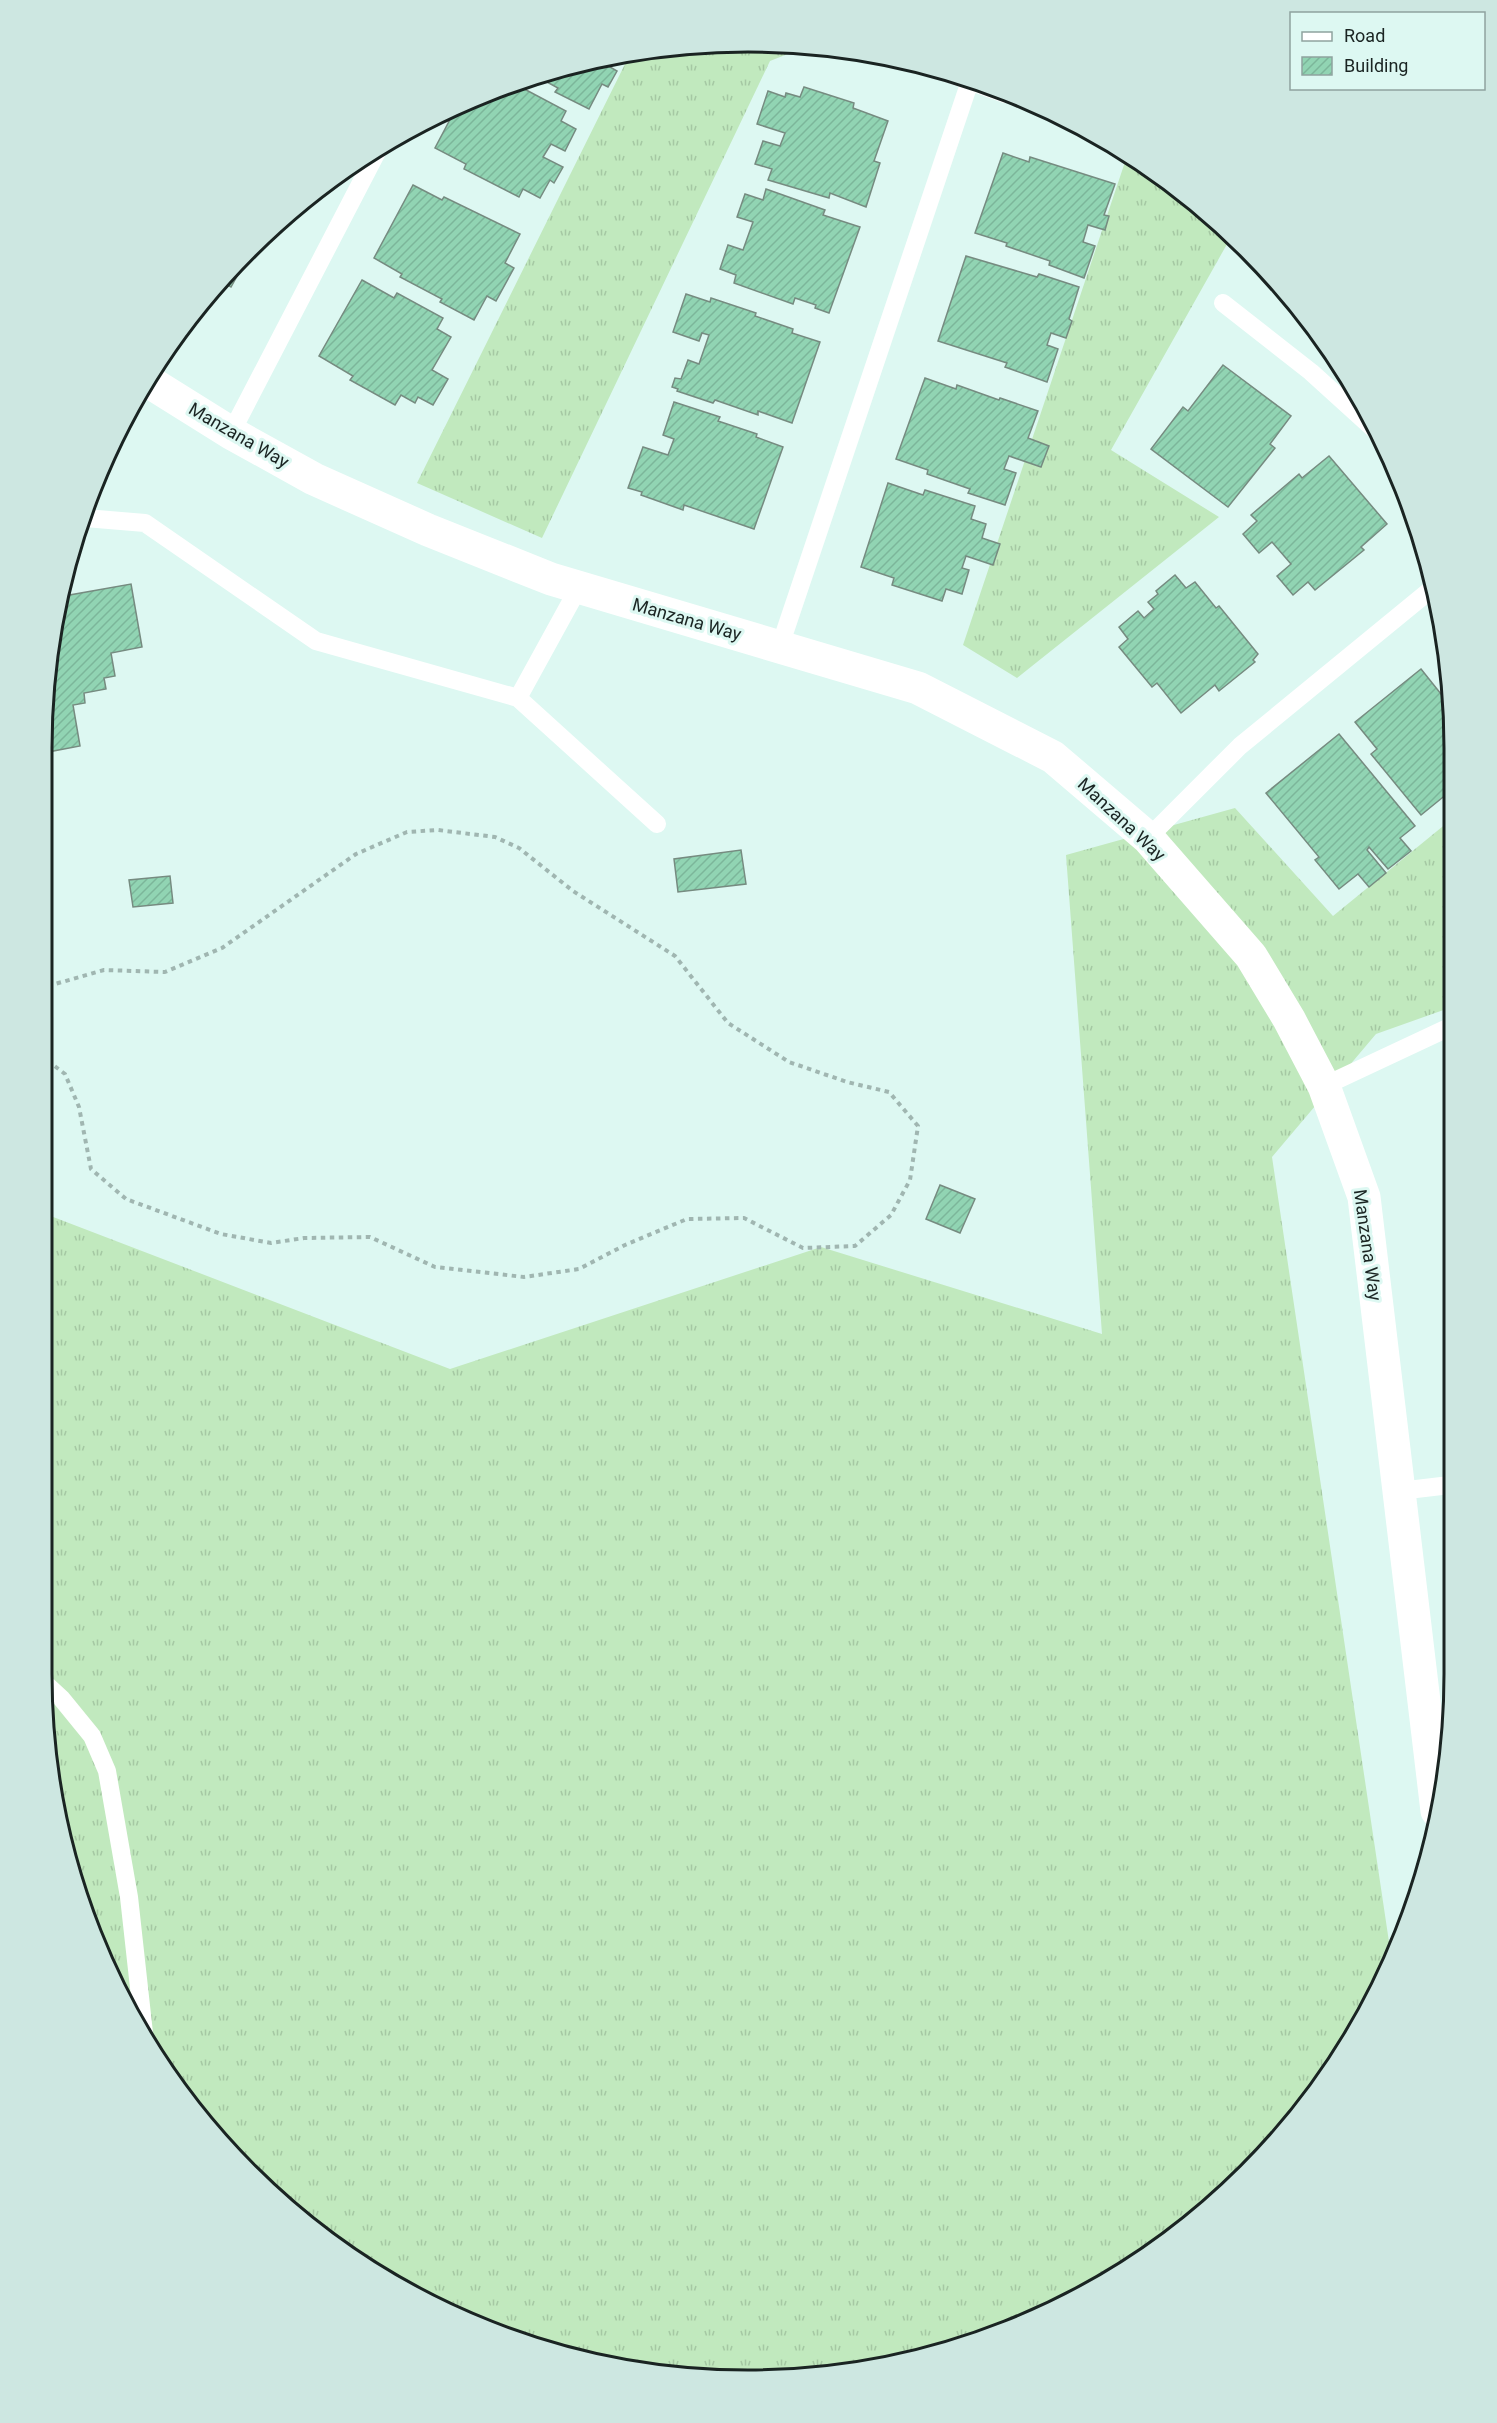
<svg xmlns="http://www.w3.org/2000/svg" width="1497" height="2423" font-family="Roboto,sans-serif">
<style>
.grass{fill:url(#grass-tufts)}
.building{fill:url(#building-hatch);stroke:#768b80;stroke-width:1.5}
.lines{fill:none;stroke-linecap:round;stroke-linejoin:round}
.path{stroke:#a0b6b1;stroke-width:4;stroke-dasharray:4.5 4.5;stroke-linecap:butt}
.lane{stroke:#fff;stroke-width:18}
.secondary{stroke:#fff;stroke-width:33}
.labels{text-anchor:middle;dominant-baseline:central;stroke-width:6;stroke-linejoin:round;paint-order:stroke}
.street-label{font-size:18px;fill:#1a2422;stroke:#ddf8f2}
.rim{fill:none;stroke:#1a2422;stroke-width:3}
</style>
<defs>
<pattern id="grass-tufts" width="24" height="20" patternUnits="userSpaceOnUse" patternTransform="scale(1.5)"><rect width="24" height="20" fill="#c1e9be"/><path d="M3 7l-1-3M5 7V3M7 7l1-3M15 17l-1-3M17 17v-4M19 17l1-3" fill="none" stroke="#a5c8a3"/></pattern>
<pattern id="building-hatch" width="6" height="6" patternUnits="userSpaceOnUse" patternTransform="scale(1.5)"><rect width="6" height="6" fill="#91d4b3"/><path d="M-1 1l2-2M0 6l6-6M5 7l2-2" fill="none" stroke="#7cb69a"/></pattern>
</defs>
<rect width="100%" height="100%" fill="#ddf8f2"/>
<g class="grass">
<polygon points="794,43 808,46 770,61 542,538 417,483 630,54 656,48"/>
<polygon points="1127,156 1178,188 1231,237 1111,450 1219,517 1017,678 963,645"/>
<polygon points="1235,808 1333,916 1453,818 1452,1007 1376,1034 1272,1157 1392,1962 1309,2104 1248,2174 1141,2262 975,2344 841,2375 748,2381 656,2375 522,2344 356,2262 249,2174 188,2104 115,1987 79,1901 48,1767 48,1215 450,1369 821,1247 1102,1334 1066,855"/>
</g>
<g class="building">
<polygon points="600,61 617,71 608,87 602,84 589,109 555,92 558,88 536,76"/>
<polygon points="513,83 566,111 561,121 576,129 565,151 551,144 543,157 563,167 554,183 550,180 540,198 523,189 519,197 464,169 466,164 435,148 455,110"/>
<polygon points="804,87 854,103 853,108 888,121 874,161 880,163 866,207 830,193 829,198 768,180 772,169 755,164 763,141 780,146 785,133 757,124 768,91 785,97 786,93 800,97"/>
<polygon points="1003,153 1029,162 1030,157 1115,184 1104,215 1109,216 1105,230 1088,225 1083,242 1095,246 1084,278 1049,265 1050,261 1006,246 1007,243 975,233"/>
<polygon points="413,185 442,200 444,197 520,234 505,263 514,268 496,301 487,296 474,320 440,302 442,299 400,277 402,274 374,258"/>
<polygon points="766,189 825,210 823,215 860,227 829,313 815,308 816,305 795,298 793,304 734,283 736,275 720,269 728,245 743,250 753,222 737,217 745,194 763,200"/>
<polygon points="251,251 231,287 222,282"/>
<polygon points="966,256 1037,277 1039,274 1079,287 1069,319 1072,321 1066,338 1051,333 1047,345 1058,349 1047,382 1005,367 1007,363 938,341"/>
<polygon points="362,280 394,298 397,293 443,318 437,329 451,337 432,370 448,379 433,405 418,397 415,403 401,395 395,405 350,380 353,376 319,356"/>
<polygon points="686,294 710,302 711,298 756,313 755,316 793,329 792,333 820,342 792,423 758,411 758,415 715,400 713,403 677,391 678,389 672,387 675,378 681,379 688,360 699,364 709,335 702,333 699,341 673,332"/>
<polygon points="1223,365 1291,416 1270,444 1275,448 1228,507 1151,449 1183,407 1188,411"/>
<polygon points="925,378 956,389 957,385 999,400 1000,398 1038,411 1028,438 1049,446 1041,467 1009,456 1004,469 1016,473 1005,505 968,493 970,489 927,474 928,470 896,459"/>
<polygon points="674,402 720,417 718,421 757,434 756,437 783,447 754,529 684,505 683,510 641,495 642,492 628,488 643,447 668,455 674,439 663,435"/>
<polygon points="1329,456 1387,524 1361,547 1364,550 1315,590 1308,582 1293,595 1277,576 1291,564 1272,542 1259,553 1243,534 1257,521 1251,515 1299,474 1302,478"/>
<polygon points="888,483 923,495 925,490 975,506 971,519 986,524 982,538 1000,544 993,565 966,556 962,568 969,570 962,594 946,589 942,601 892,585 894,578 861,567"/>
<polygon points="1175,575 1186,588 1195,582 1216,608 1219,606 1258,654 1253,660 1255,662 1219,691 1215,685 1181,713 1157,683 1152,687 1119,647 1128,639 1119,627 1138,611 1144,618 1154,609 1148,602 1158,594 1156,591"/>
<polygon points="131,584 142,647 111,653 115,676 104,678 106,689 84,693 85,703 73,705 80,746 48,752 48,657 64,596"/>
<polygon points="1421,669 1453,709 1453,789 1421,815 1371,754 1377,749 1355,722"/>
<polygon points="1339,734 1415,826 1400,838 1411,851 1388,869 1369,847 1367,850 1386,873 1369,887 1358,874 1339,889 1315,860 1319,857 1266,793"/>
<polygon points="741,850 746,884 678,892 674,859"/>
<polygon points="170,876 173,903 133,907 129,880"/>
<polygon points="940,1185 975,1199 960,1233 926,1219"/>
</g>
<g class="lines">
<polyline class="path" points="48,986 104,970 165,972 222,948 356,854 407,832 438,830 495,837 519,848 573,891 675,956 728,1023 789,1062 847,1082 889,1092 918,1126 910,1180 891,1215 855,1246 803,1248 744,1218 687,1219 625,1245 579,1269 524,1277 435,1267 370,1237 304,1238 271,1243 221,1234 126,1199 91,1169 79,1107 65,1074 48,1061"/>
<g class="lane">
<polyline points="925,65 1005,94"/>
<polyline points="1223,303 1311,372 1375,430"/>
<polyline points="231,433 379,148"/>
<polyline points="85,518 145,523 316,641 518,698 657,824"/>
<polyline points="780,646 970,81"/>
<polyline points="518,698 579,587"/>
<polyline points="1148,838 1240,746 1434,587"/>
<polyline points="1324,1086 1452,1026"/>
<polyline points="1399,1491 1450,1485"/>
<polyline points="48,1686 61,1698 92,1736 107,1771 129,1897 144,2033"/>
</g>
<polyline class="secondary" points="151,383 231,433 314,479 428,530 551,579 918,688 1053,757 1148,838 1251,956 1289,1019 1324,1086 1364,1197 1437,1811"/>
</g>
<g class="labels">
<g class="street-label">
<text transform="translate(239 435) rotate(30)">Manzana Way</text>
<text transform="translate(687 619) rotate(16)">Manzana Way</text>
<text transform="translate(1122 819) rotate(43)">Manzana Way</text>
<text transform="translate(1368 1245) rotate(82)">Manzana Way</text>
</g>
</g>
<path d="M0 0H1497V2423H0ZM748 52H748A696 696 0 0 1 1444 748V1674A696 696 0 0 1 748 2370H748A696 696 0 0 1 52 1674V748A696 696 0 0 1 748 52Z" fill="#cde7e1" fill-rule="evenodd"/>
<path class="rim" d="M748 52H748A696 696 0 0 1 1444 748V1674A696 696 0 0 1 748 2370H748A696 696 0 0 1 52 1674V748A696 696 0 0 1 748 52Z"/>
<rect x="1290" y="12" width="195" height="78" fill="#ddf8f2" stroke="#8fa39f" stroke-width="1.5"/>
<rect x="1302" y="32" width="30" height="9" fill="#ffffff" stroke="#8fa39f" stroke-width="1.5"/>
<text x="1344" y="42" font-size="18" fill="#1a2422">Road</text>
<rect x="1302" y="57" width="30" height="18" fill="url(#building-hatch)" stroke="#8fa39f" stroke-width="1.5"/>
<text x="1344" y="72" font-size="18" fill="#1a2422">Building</text>
</svg>
